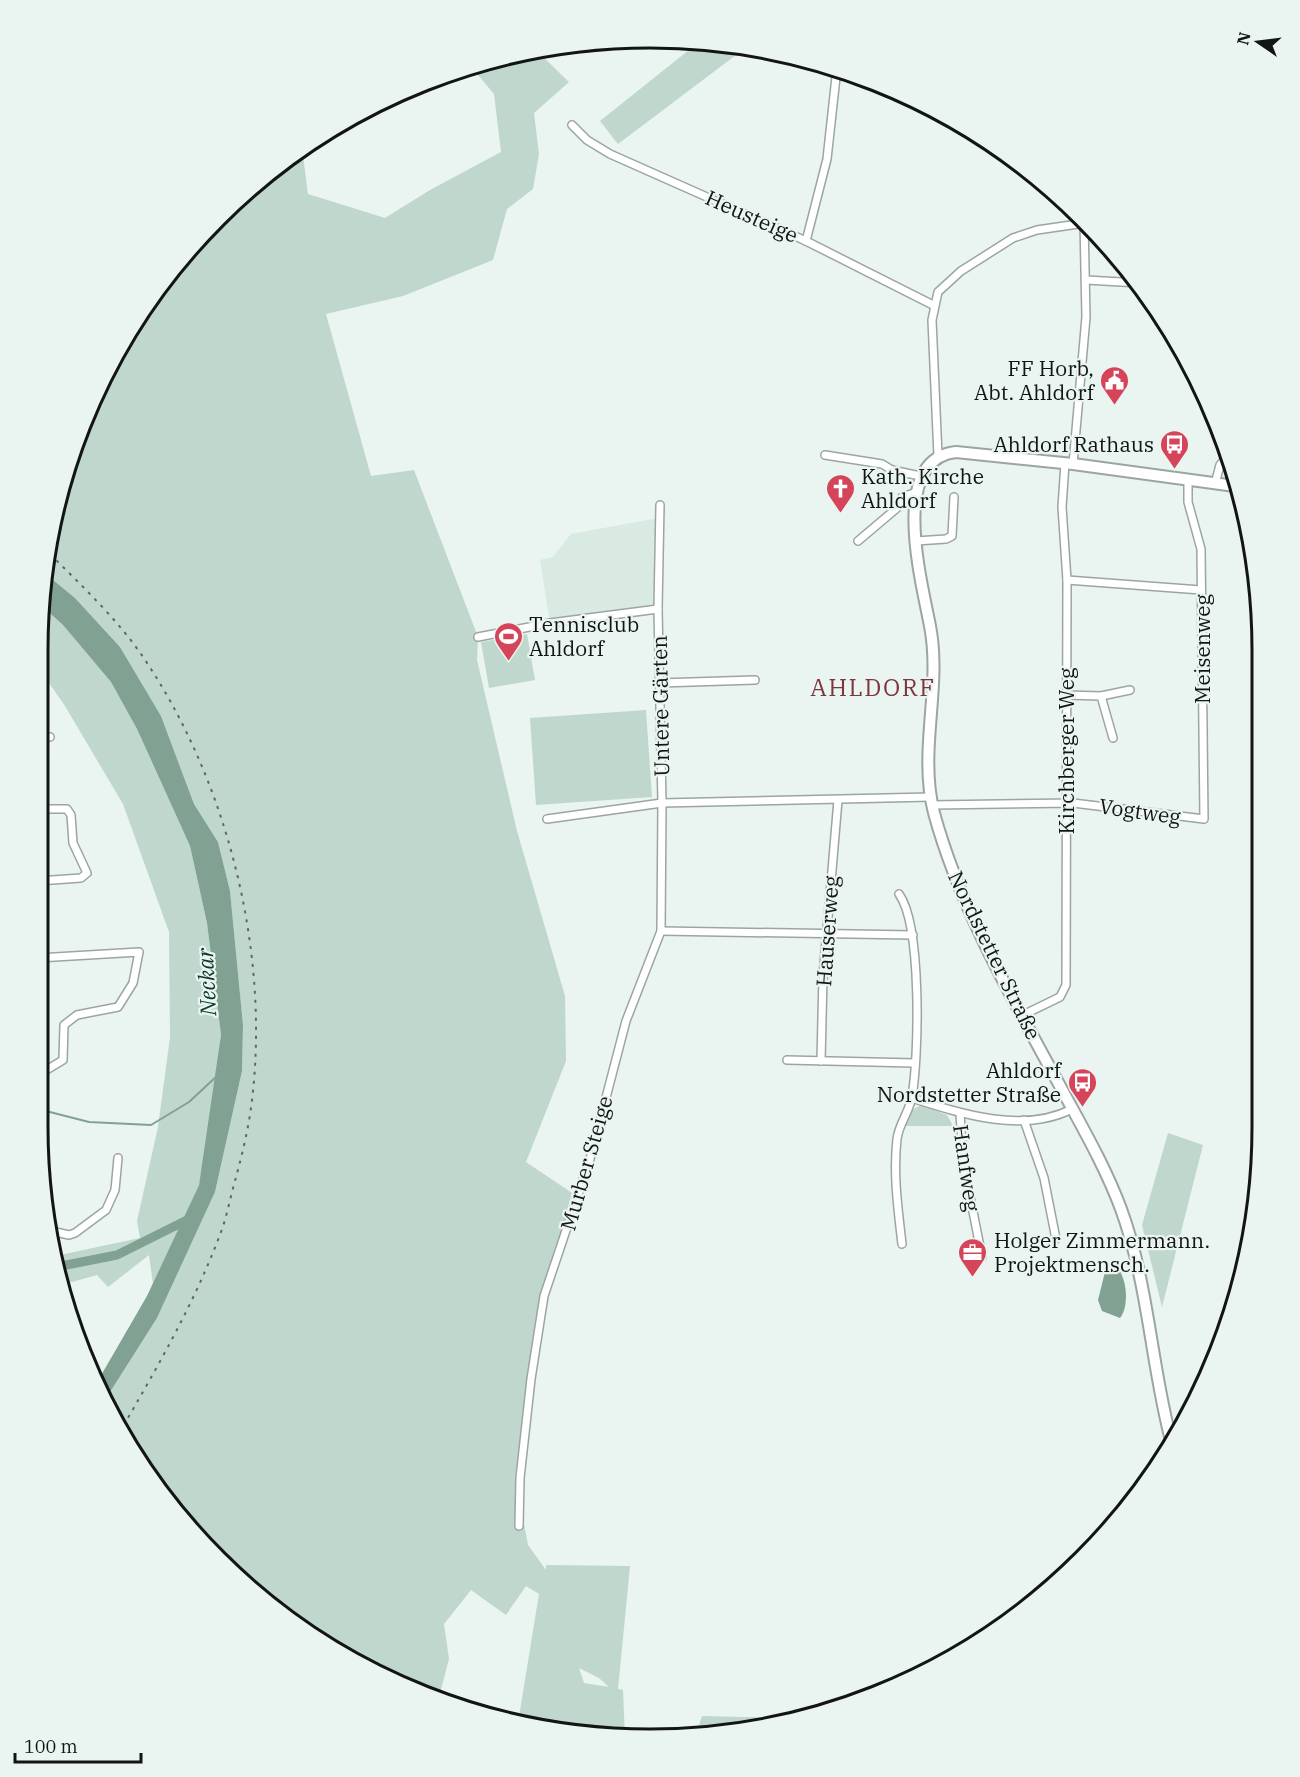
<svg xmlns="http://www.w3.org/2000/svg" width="1300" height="1777" font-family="'IBM Plex Serif',serif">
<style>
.built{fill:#d8eae1}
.green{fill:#bfd7cc;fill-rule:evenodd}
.water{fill:#81a193}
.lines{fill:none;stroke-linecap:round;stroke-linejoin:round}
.stream{stroke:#81a193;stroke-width:2}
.canal{stroke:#81a193;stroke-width:9}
.street-casing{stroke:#9ca5a1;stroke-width:10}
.secondary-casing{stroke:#9ca5a1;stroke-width:14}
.street{stroke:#fff;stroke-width:7}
.secondary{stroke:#fff;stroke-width:10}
.rail{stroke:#616664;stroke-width:2;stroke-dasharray:3 6;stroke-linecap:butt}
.labels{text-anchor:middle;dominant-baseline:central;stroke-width:4.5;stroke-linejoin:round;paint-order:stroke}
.street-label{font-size:21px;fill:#121514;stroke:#eaf4f0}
.poi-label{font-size:21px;fill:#121514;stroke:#eaf4f0;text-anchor:end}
.water-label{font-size:22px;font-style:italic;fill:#0b3929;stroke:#eaf4f0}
.quarter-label{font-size:24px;letter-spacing:1.5px;fill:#7e363d;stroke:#eaf4f0}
.rim{fill:none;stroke:#121514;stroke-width:3}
</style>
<rect width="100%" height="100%" fill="#eaf4f0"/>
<polygon class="built" points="659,518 658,609 550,623 540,560 553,557 571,534"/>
<g class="green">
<polygon points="699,42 727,43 736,55 618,144 600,121"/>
<path d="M537,51L569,82L534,113L539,154L533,189L507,209L493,260L403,296L326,314L371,476L414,470L478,637L477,660L517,831L565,996L566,1061L526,1162L572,1193L537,1317L515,1478L528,1545L546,1570V1565L630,1566L618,1689L623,1690L625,1738L531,1728L518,1723L539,1594L526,1586L506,1615L471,1590L444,1624L449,1659L439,1697L379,1676L246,1587L142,1468L144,1463L139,1464L105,1400L157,1318L215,1192L242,1071L243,1025L230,891L218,842L194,804L161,716L120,647L75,598L47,575L58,492L84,415L141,310L190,246L277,164L302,148L308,194L385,218L430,190L501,152L494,94L478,75L453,73L491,58ZM579,1668L599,1678L609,1687L584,1683Z"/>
<polygon points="43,607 63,625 111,682 137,729 190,846 207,923 221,1035 212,1111 199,1185 153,1284 149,1255 108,1287 97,1275 58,1286 55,1256 140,1238 137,1221 158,1127 170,1037 169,932 123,804 65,706 38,667"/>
<polygon points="527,634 535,680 489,688 481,642"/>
<polygon points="646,710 652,797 536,805 530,718"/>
<polygon points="921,1105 947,1115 953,1126 903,1126 907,1113"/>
<polygon points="1168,1133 1203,1145 1162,1307 1142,1225"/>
<polygon points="702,1716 791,1718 730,1734 696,1735"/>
</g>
<g class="water">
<polygon points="47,575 75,598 120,647 161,716 194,804 218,842 230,891 243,1025 242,1071 215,1192 157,1318 105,1400 96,1384 147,1296 199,1185 221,1035 207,923 190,846 137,729 111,682 63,625 43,607"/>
<path d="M1114,1264C1127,1274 1130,1306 1120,1318L1102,1311L1098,1300L1106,1268Z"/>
</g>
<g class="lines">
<polyline class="stream" points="38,1109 89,1122 151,1125 189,1102 217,1076"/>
<polyline class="canal" points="56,1267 117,1255 193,1217"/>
<defs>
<g id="street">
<polyline points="572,125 587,140 610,154 806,241 933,305"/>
<polyline points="806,241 827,159 837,68"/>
<polyline points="1086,280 1139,283"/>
<polyline points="825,455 882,464 892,470 920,476"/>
<polyline points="938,456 932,320 938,292 961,271 1013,238 1037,230 1085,223"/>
<polyline points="1073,464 1086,317 1084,222"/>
<polyline points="1215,484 1220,465 1227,456"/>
<polyline points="858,541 897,508 902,497 917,492"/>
<polyline points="916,541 946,539 952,536 954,497"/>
<polyline points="1067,580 1201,590"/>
<polyline points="478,637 550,623 658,609"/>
<polyline points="660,683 755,680"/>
<polyline points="1066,695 1101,696 1130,690"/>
<polyline points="1101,696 1113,738"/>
<polyline points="38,737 50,737"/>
<polyline points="932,805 1073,803 1204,819 1201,549 1188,502 1188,480"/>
<polyline points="547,819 662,803 931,797"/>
<polyline points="38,881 81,878 87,873 73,843 71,815 67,809 38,809"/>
<path d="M899,894C922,926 919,1056 912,1096C910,1111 899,1123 897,1139C893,1174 898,1209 902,1244"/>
<polyline points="661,931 913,935"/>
<polyline points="1023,1015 1060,997 1066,985 1067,580 1062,507 1065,463"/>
<polyline points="787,1060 914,1063"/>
<polyline points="821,1061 823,976 838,800"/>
<polyline points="38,1075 63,1060 64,1025 77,1015 118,1007 133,983 139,952 38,958"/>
<path d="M912,1098C962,1114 1023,1134 1072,1109"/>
<polyline points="960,1113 963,1161 982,1257"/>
<polyline points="1024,1120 1044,1178 1056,1239"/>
<polyline points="51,1231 69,1235 75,1233 106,1210 115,1190 118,1158"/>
<polyline points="519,1526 520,1478 531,1379 544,1296 590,1159 626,1021 661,931 662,803 658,609 660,505"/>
</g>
<path id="secondary" d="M1172,1444C1151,1367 1149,1285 1121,1209C1108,1174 1090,1141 1072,1108C1022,1015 962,916 934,813C918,750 942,688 930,626C922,583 888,459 956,452L1073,464L1235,486"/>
</defs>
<use href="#street" class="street-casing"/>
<use href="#secondary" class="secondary-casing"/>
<use href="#street" class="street"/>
<use href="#secondary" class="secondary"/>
<path class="rail" d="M50,554C82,586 115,617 141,654C227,779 270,950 252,1100C249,1127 242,1155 235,1181C230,1198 227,1216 221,1232C195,1302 158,1366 121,1430"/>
</g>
<defs>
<symbol id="civic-pin" viewBox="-11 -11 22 30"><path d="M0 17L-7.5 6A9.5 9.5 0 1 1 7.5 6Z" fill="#d54459" stroke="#eaf4f0"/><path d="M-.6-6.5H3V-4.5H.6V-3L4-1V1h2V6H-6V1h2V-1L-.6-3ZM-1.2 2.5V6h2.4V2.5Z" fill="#fff"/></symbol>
<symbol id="bus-pin" viewBox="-11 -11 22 30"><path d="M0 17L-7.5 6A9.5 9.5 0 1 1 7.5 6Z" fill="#d54459" stroke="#eaf4f0"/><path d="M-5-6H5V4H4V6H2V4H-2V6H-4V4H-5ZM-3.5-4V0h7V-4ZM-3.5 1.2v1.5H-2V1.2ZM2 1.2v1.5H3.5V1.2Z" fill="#fff"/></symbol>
<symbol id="church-pin" viewBox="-11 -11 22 30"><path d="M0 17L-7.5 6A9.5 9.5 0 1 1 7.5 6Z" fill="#d54459" stroke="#eaf4f0"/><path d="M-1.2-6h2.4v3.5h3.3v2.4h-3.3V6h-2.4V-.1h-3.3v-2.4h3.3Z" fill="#fff"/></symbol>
<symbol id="stadium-pin" viewBox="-11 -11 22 30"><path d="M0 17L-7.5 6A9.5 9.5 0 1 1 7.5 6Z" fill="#d54459" stroke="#eaf4f0"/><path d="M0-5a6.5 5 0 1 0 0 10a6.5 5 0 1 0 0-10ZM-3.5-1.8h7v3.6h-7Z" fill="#fff"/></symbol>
<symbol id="office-pin" viewBox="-11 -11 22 30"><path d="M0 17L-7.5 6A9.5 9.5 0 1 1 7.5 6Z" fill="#d54459" stroke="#eaf4f0"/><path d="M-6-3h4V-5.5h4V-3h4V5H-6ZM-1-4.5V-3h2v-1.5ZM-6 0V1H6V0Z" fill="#fff"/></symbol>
</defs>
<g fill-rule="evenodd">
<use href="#civic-pin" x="1098" y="364" width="33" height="45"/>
<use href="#bus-pin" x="1158" y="428" width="33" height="45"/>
<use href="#church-pin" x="824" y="472" width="33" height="45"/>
<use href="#stadium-pin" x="492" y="620" width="33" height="45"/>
<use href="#bus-pin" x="1066" y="1066" width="33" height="45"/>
<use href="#office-pin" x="956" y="1236" width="33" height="45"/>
</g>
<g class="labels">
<g class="street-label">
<text transform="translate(752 216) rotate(24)">Heusteige</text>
<text transform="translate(1202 649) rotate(-90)">Meisenweg</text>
<text transform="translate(660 706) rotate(-91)">Untere Gärten</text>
<text transform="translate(1066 751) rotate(-90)">Kirchberger Weg</text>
<text transform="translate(1140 811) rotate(8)">Vogtweg</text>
<text transform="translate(827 931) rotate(-86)">Hauserweg</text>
<text transform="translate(995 955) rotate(64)">Nordstetter Straße</text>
<text transform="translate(586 1163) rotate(-74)">Murber Steige</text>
<text transform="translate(967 1168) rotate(82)">Hanfweg</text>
</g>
<g class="poi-label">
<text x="1094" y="368">FF Horb,<tspan x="1094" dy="24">Abt. Ahldorf</tspan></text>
<text x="1154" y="444">Ahldorf Rathaus</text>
<text x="861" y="476" text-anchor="start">Kath. Kirche<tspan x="861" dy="24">Ahldorf</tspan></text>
<text x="529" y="624" text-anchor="start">Tennisclub<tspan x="529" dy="24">Ahldorf</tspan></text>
<text x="1061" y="1070">Ahldorf<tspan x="1061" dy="24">Nordstetter Straße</tspan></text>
<text x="994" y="1240" text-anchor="start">Holger Zimmermann.<tspan x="994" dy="24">Projektmensch.</tspan></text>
</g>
<g class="water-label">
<text transform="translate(206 982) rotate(-93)">Neckar</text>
</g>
<g class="quarter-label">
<text x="873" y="687">AHLDORF</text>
</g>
</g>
<path d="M0 0H1300V1777H0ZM650 48H650A602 602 0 0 1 1252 650V1127A602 602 0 0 1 650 1729H650A602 602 0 0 1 48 1127V650A602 602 0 0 1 650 48Z" fill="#eaf4f0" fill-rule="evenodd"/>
<path class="rim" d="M650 48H650A602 602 0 0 1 1252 650V1127A602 602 0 0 1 650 1729H650A602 602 0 0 1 48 1127V650A602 602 0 0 1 650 48Z"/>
<g transform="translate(1258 42) rotate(284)" stroke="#eaf4f0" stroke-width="4.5" paint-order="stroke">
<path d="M0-4.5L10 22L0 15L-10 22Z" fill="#121514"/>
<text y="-9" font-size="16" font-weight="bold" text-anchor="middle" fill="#121514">N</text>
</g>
<path d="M15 1753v9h126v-9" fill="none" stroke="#121514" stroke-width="3"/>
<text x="24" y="1753" font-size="18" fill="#121514" stroke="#eaf4f0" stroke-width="4.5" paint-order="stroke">100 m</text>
</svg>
